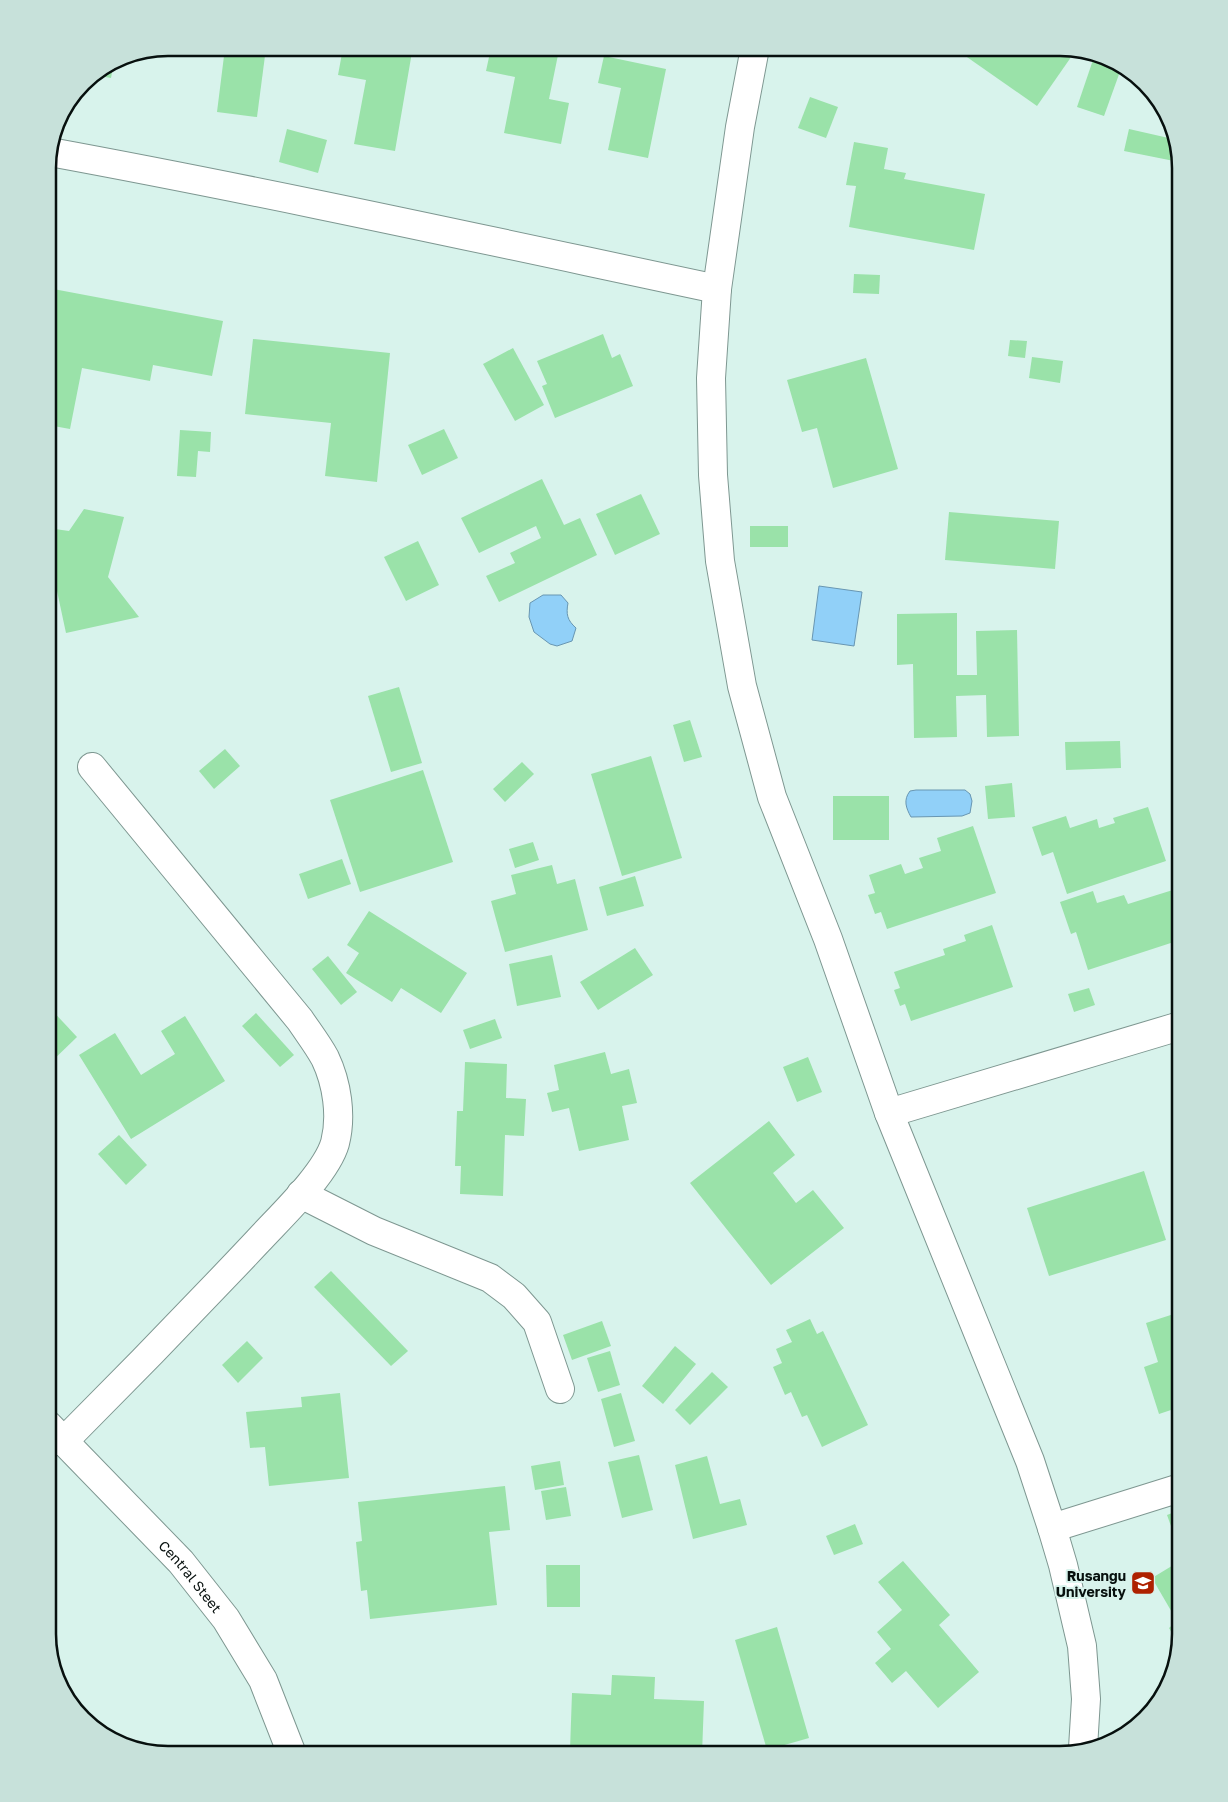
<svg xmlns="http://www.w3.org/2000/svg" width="1228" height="1802" font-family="'Golos Text',sans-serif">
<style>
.water{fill:#91d0f8;stroke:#6896b2}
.building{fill:#9ae2a9}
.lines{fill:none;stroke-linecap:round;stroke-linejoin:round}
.minor-casing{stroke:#7e9791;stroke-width:30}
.minor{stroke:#fff;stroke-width:28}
.labels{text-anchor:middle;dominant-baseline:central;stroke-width:4;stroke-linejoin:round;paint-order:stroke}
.poi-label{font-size:14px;font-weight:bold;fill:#07100e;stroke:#d8f3ec;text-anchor:end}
.street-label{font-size:14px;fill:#07100e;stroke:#d8f3ec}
.rim{fill:none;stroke:#07100e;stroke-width:2.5}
</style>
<rect width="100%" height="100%" fill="#d8f3ec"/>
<g class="water">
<polygon points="819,586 862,592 854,646 812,640"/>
<path d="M543,595H561L568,603C566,614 567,620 576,628L572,641L557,646L550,644L534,632L529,617L530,603Z"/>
<path d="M916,790H965L970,794L972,801L970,813L962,816L911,817C906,808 903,800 910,791Z"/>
</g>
<g class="building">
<polygon points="225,48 266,48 257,117 217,112"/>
<polygon points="343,48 387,48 412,52 395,151 354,144 366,80 338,75"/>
<polygon points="491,48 549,48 559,50 549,99 569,103 561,144 504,133 515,77 486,71"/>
<polygon points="954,48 1068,48 1076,50 1037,106"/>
<polygon points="604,56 666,69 648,158 608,150 621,88 598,83"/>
<polygon points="1094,57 1122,66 1104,116 1077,107"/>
<polygon points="114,62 111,78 94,75"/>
<polygon points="810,97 838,107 826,138 798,128"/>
<polygon points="287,129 327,140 318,173 279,162"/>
<polygon points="1129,129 1173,139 1179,162 1124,151"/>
<polygon points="854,142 888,148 884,169 906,173 904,179 985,194 974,250 849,227 856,186 846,185"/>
<polygon points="854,274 880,275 879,294 853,293"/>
<polygon points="48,288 223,321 212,376 153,365 150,381 82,368 70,429 48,425"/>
<polygon points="603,334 612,358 620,354 633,386 555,418 542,386 547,384 537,361"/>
<polygon points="253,339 390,353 377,482 325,476 331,423 245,414"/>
<polygon points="1010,340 1027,341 1025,358 1008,356"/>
<polygon points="513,348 544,405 515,421 483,364"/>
<polygon points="1032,357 1063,361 1060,383 1029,378"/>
<polygon points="866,358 898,469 833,488 817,428 802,432 787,380"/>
<polygon points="444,429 458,458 422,475 408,445"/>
<polygon points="180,430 211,432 210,452 198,451 196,477 177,476"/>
<polygon points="542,479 564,525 580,518 597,555 499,602 486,576 515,563 510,553 541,538 536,526 479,553 461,518"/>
<polygon points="641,494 660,534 615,555 596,514"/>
<polygon points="84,509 124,517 108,577 139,617 66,633 57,591 48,589 48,528 69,531"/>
<polygon points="949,512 1059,521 1055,569 945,560"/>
<rect x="750" y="526" width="38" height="21"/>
<polygon points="418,541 439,585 406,601 384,557"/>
<polygon points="957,613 957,675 977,675 976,631 1017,630 1019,736 987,737 986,695 956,696 957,737 914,738 913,664 897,665 897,614"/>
<polygon points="1180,658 1180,682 1174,660"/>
<polygon points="399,687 422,763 391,772 368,696"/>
<polygon points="690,720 702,757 684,762 673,725"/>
<polygon points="1120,741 1121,768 1066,770 1065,742"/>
<polygon points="225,749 240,766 214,789 199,771"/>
<polygon points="651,756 682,858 622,876 591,774"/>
<polygon points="522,762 534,774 505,802 493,789"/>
<polygon points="423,770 453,862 360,892 330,800"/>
<polygon points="1012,783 1015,817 988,819 985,786"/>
<rect x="833" y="796" width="56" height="44"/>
<polygon points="1148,807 1166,861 1067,894 1053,852 1042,856 1032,827 1066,816 1070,828 1097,819 1099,828 1115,823 1113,818"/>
<polygon points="973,826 996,893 887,929 881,912 875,914 868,895 875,893 869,875 901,864 905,874 923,868 919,858 941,851 937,838"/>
<polygon points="533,842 539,860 515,868 509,849"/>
<polygon points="342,859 351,884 308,899 299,874"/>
<polygon points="552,865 557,884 575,879 588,930 505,952 491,901 516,894 511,875"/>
<polygon points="635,876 644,906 607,916 599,887"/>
<polygon points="1176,889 1180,901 1180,940 1088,970 1076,932 1071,934 1060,902 1093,891 1097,903 1124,895 1128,904"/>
<polygon points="369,911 467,973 441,1013 401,988 392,1002 346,973 359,953 347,945"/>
<polygon points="992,925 1013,987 911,1021 905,1004 900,1006 894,990 900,988 894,972 945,955 943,949 966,941 964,935"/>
<polygon points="48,938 56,948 48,954"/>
<polygon points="635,948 653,975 598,1010 580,982"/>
<polygon points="552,955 561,997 517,1006 509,964"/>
<polygon points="328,956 357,992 341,1005 312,969"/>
<polygon points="1089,988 1095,1005 1074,1012 1068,994"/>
<polygon points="49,1007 77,1037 48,1065 48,1009"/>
<polygon points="256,1013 294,1055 280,1067 242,1026"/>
<polygon points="185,1016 225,1081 131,1139 79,1055 115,1033 141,1075 175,1054 161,1031"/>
<polygon points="495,1019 502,1038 470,1049 463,1030"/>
<polygon points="605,1052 611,1074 629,1069 637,1103 622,1106 629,1140 579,1151 569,1108 552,1112 547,1093 559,1090 554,1065"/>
<polygon points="808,1057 822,1092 797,1102 783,1067"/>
<polygon points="465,1062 507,1064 506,1098 526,1099 524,1136 505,1135 503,1196 460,1194 461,1166 455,1166 457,1111 463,1111"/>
<polygon points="769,1121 795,1155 773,1173 796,1203 813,1190 844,1228 771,1285 690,1183"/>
<polygon points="119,1135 147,1165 126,1185 98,1154"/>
<polygon points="1144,1171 1166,1240 1049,1276 1027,1208"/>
<polygon points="331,1271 408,1351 391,1366 314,1287"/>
<polygon points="1180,1312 1180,1428 1174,1409 1159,1414 1144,1367 1158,1362 1146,1323"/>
<polygon points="810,1319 817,1334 823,1331 868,1425 822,1447 807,1415 802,1417 791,1392 785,1395 773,1367 782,1363 776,1349 792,1342 786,1330"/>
<polygon points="602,1321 611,1346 572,1360 563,1335"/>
<polygon points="247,1341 263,1358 238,1383 222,1365"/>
<polygon points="675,1346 696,1364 663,1404 642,1386"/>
<polygon points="610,1351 620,1385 598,1392 587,1358"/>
<polygon points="712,1372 728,1387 690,1425 675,1410"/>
<polygon points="340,1393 349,1478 269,1486 265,1447 250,1448 246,1412 302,1407 301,1397"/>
<polygon points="621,1393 635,1441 614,1447 601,1399"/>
<polygon points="639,1455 653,1510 622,1518 608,1462"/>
<polygon points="707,1456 720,1504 740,1499 747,1525 693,1539 675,1465"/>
<polygon points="560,1461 564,1485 535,1490 531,1466"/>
<polygon points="505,1486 510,1530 489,1532 497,1605 370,1619 367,1590 361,1591 356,1542 362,1541 358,1502"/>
<polygon points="566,1487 571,1516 546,1520 541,1491"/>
<polygon points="1180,1510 1180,1551 1167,1515"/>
<polygon points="855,1524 863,1544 834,1555 826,1536"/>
<polygon points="903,1561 950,1615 939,1625 979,1672 938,1708 906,1671 892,1683 875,1663 891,1649 877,1632 902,1610 878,1582"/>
<polygon points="1180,1561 1180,1634 1178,1643 1169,1628 1177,1621 1152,1578"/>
<polygon points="546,1565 580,1565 580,1607 547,1607"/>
<polygon points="777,1627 809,1738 767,1750 735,1640"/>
<polygon points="612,1675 655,1677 654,1699 704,1701 702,1754 661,1754 570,1750 572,1693 611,1695"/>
</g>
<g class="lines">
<defs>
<g id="minor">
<polyline points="755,48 740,127 717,289 711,378 713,475 720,561 742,686 772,797 828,939 889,1113 1030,1461 1052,1528 1063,1565 1082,1646 1086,1699 1083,1748"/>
<path d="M50,152C273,193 495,242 717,289"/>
<polyline points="889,1113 1180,1026"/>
<polyline points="301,1194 374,1231 490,1278 514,1296 537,1322 560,1389"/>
<path id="s1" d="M48,1425L181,1562L226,1619L263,1680L292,1754"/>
<path d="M63,1442C129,1376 194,1309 258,1241C280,1217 326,1174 335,1143C342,1116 337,1083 325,1058C318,1045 308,1032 300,1020L92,767"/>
<polyline points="1052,1528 1180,1488"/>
</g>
</defs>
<use href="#minor" class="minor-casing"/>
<use href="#minor" class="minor"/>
</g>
<defs>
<symbol id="university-square" viewBox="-11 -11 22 22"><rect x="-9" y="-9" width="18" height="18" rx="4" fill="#ae2100" stroke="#d8f3ec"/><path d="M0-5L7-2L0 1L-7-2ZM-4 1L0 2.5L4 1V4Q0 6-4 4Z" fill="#fff"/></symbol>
</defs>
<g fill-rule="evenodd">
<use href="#university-square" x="1129" y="1569" width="28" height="28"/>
</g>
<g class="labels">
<g class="poi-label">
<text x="1126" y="1575">Rusangu<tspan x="1126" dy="16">University</tspan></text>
</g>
<g class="street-label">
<text stroke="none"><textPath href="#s1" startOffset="208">Central Steet</textPath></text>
</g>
</g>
<path d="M0 0H1228V1802H0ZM168 56H1060A112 112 0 0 1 1172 168V1634A112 112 0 0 1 1060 1746H168A112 112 0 0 1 56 1634V168A112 112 0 0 1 168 56Z" fill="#c7e1da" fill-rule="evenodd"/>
<path class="rim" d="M168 56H1060A112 112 0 0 1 1172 168V1634A112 112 0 0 1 1060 1746H168A112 112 0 0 1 56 1634V168A112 112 0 0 1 168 56Z"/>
</svg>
